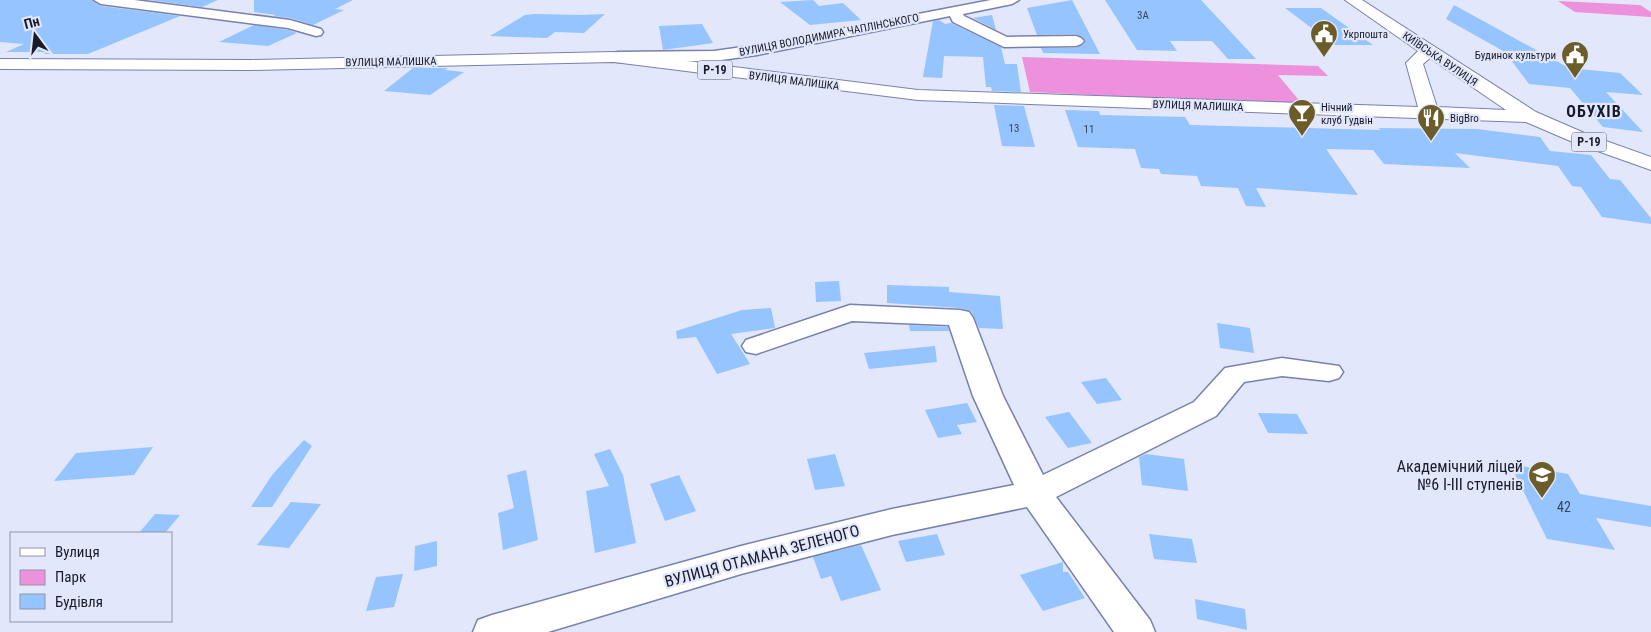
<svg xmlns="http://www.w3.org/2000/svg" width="1651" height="632" font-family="'Roboto Condensed',sans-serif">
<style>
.green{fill:#ed91dd}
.building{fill:#95c4fe}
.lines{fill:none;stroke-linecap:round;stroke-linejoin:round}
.street-casing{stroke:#7781ae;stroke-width:3}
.primary-casing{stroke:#7781ae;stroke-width:2}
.street{fill:#fff;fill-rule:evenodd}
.primary{fill:#fff;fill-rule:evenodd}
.labels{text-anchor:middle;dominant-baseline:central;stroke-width:4.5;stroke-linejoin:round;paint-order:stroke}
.number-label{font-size:11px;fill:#364560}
.far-poi-label{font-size:11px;fill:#171b2c;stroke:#e2e7fb;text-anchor:start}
.far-street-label{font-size:11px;fill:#171b2c;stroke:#e2e7fb}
.shield{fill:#e2e7fb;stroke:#54586a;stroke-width:1}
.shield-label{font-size:12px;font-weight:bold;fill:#171b2c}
.near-number-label{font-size:14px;fill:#364560}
.far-district-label{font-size:16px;font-weight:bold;letter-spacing:1px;fill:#171b2c;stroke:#e2e7fb}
.near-poi-label{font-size:16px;fill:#171b2c;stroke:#e2e7fb;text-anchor:end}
.near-street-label{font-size:16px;fill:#171b2c;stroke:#e2e7fb}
</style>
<rect width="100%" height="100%" fill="#e2e7fb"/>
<g class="green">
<polygon points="1558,1 1640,5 1651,12 1651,17 1575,12"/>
<polygon points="1022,57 1318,66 1328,76 1278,75 1303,105 1030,92"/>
</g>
<g class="building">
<polygon points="0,0 92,0 101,6 180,16 88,54 43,54 48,52 6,52 24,44 0,42"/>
<polygon points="149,0 218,0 202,7"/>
<polygon points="254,0 353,0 335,9 344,10 313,25 291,18 273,16 276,15 254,12"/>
<polygon points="813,0 819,6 843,3 861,20 810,25 780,2"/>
<polygon points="1072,0 1100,54 1043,53 1041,48 1076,48 1082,45 1086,41 1082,37 1076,34 1037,35 1027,8"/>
<polygon points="1105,0 1201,0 1256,59 1228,59 1212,41 1170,41 1177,51 1137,50"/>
<polygon points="1454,5 1569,68 1620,73 1643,95 1606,92 1643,132 1603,127 1570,88 1529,84 1505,52 1446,19"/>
<polygon points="1285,8 1321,8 1373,45 1334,45"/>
<polygon points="535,14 580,15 605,14 584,33 555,32 547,38 490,36 525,15"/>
<polygon points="992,15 996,30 973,18"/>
<polygon points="939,20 945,24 951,23 1001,47 1005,64 1017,64 1021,92 992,91 991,87 986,87 983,57 944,56 942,78 923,77 933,21"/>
<polygon points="702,24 713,43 663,50 659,26"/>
<polygon points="254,25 288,30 297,33 268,46 219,42"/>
<polygon points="413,68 448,68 445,70 464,72 430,95 384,91"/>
<polygon points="994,105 1024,106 1035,147 1002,146"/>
<polygon points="1065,110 1099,111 1100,115 1185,117 1190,125 1381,130 1378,128 1477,129 1540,137 1550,151 1591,155 1610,179 1620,180 1651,218 1651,224 1602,217 1581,187 1572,186 1558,166 1455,153 1470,168 1384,164 1373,150 1326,149 1358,195 1256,188 1266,207 1246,206 1238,188 1201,186 1197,176 1161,174 1159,169 1141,168 1135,149 1078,147"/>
<polygon points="839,281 841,301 816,302 815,282"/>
<polygon points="887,285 949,287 949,292 1000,296 1003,329 979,328 971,311 960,308 887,303"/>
<polygon points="771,308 775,328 731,334 750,364 717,374 696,337 677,339 676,331 742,310"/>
<polygon points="1217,323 1250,328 1254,353 1220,348"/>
<polygon points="909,325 948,327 949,331 910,331"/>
<polygon points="935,346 937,362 869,369 864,353"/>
<polygon points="1106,378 1122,400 1097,404 1081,382"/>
<polygon points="967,403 977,422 957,425 962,434 938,438 925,410"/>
<polygon points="1069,412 1092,443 1068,448 1045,417"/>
<polygon points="1258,413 1297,414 1308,434 1268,433"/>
<polygon points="304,440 312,446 272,507 251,507 272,475"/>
<polygon points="153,447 134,475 54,481 76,453"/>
<polygon points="610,449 623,475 636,543 595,553 586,491 609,486 594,454"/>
<polygon points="835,454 845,486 815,490 807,459"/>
<polygon points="1146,454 1184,459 1188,491 1142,485 1139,457"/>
<polygon points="1510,464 1568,474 1580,494 1651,506 1651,527 1596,518 1615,550 1547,539"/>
<polygon points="526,470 538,540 503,550 498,513 514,508 507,475"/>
<polygon points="679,475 696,511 665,521 650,484"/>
<polygon points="291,502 321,504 289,548 257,545"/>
<polygon points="155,514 180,515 165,533 139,533"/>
<polygon points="937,534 945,555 906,562 898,541"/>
<polygon points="1149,534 1192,539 1197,563 1154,559"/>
<polygon points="437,541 437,566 414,571 415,546"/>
<polygon points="861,545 881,590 841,601 831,576 821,579 813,557"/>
<polygon points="1063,562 1063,572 1068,572 1085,598 1043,611 1020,575"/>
<polygon points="403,574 394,607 366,611 376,577"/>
<polygon points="1195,599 1245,609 1247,630 1197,619"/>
</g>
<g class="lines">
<defs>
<g id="street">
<polygon points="94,0 134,0 290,20 321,29 323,32 321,35 316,36 288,28 101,4"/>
<polygon points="991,0 1019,0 1012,4 963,14 964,16 1007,37 1076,36 1081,38 1084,41 1081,44 1076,46 1004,47 953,22 950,16 757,55 714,61 618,62 612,60 610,57 612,54 618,52 714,51 757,45"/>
<polygon points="850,305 960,310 969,312 973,318 1003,396 1043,475 1194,402 1225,368 1282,358 1339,366 1343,372 1339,378 1329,381 1282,376 1244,382 1216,416 1056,497 1150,620 1155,632 1114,632 1027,507 892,535 741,574 548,632 473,632 478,620 492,615 741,546 892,509 1014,485 973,396 949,325 852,321 756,354 746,352 742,346 746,340"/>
</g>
<path id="primary" d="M1345,0H1362L1536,112L1589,135L1651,157V170L1575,143L1526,122L918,100L614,62L250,70L0,69V59L250,60L614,52L918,90L1418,107L1406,63L1418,51ZM1430,58L1506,110L1437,107L1423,64Z"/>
</defs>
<use href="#street" class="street-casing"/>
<use href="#primary" class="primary-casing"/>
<use href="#street" class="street"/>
<use href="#primary" class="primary"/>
</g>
<defs>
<symbol id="civic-pin" viewBox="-11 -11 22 30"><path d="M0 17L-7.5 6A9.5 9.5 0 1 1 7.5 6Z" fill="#6b5d2a" stroke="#e2e7fb"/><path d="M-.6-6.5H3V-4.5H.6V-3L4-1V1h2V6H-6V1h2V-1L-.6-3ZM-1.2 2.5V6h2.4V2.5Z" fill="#fff"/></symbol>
<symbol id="bar-pin" viewBox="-11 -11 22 30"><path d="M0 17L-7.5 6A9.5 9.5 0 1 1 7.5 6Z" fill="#6b5d2a" stroke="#e2e7fb"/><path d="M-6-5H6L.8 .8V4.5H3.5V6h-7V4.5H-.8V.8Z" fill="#fff"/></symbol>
<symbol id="restaurant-pin" viewBox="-11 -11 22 30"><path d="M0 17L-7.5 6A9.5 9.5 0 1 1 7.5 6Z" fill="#6b5d2a" stroke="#e2e7fb"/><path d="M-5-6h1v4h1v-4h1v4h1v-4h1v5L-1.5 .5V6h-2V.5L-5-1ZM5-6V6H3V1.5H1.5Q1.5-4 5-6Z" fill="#fff"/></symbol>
<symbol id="school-pin" viewBox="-11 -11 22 30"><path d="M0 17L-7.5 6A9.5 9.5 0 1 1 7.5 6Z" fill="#6b5d2a" stroke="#e2e7fb"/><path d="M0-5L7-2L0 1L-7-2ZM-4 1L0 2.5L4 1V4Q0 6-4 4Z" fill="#fff"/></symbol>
</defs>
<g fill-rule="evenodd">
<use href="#civic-pin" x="1308" y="18" width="32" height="43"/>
<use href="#civic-pin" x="1559" y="39" width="32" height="43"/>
<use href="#bar-pin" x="1286" y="97" width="32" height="43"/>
<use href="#restaurant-pin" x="1415" y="102" width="32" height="43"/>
<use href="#school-pin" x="1526" y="459" width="32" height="43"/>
</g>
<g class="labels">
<g class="number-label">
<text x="1143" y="15">3А</text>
<text x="1014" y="128">13</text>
<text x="1089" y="129">11</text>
</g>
<g class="far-poi-label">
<text x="1343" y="34">Укрпошта</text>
<text x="1556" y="55" text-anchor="end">Будинок культури</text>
<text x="1321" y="107">Нічний<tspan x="1321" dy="13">клуб Гудвін</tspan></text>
<text x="1450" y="118">BigBro</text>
</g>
<g class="far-street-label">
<text transform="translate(829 35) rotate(-11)">ВУЛИЦЯ ВОЛОДИМИРА ЧАПЛІНСЬКОГО</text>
<text transform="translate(1440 59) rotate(34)">КИЇВСЬКА ВУЛИЦЯ</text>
<text transform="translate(391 62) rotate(-1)">ВУЛИЦЯ МАЛИШКА</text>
<text transform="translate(794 81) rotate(7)">ВУЛИЦЯ МАЛИШКА</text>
<text transform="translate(1198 106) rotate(2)">ВУЛИЦЯ МАЛИШКА</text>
</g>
<g class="shield">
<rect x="697.5" y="60.5" width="35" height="19" rx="4"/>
<rect x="1571.5" y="132.5" width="35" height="19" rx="4"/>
</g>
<g class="shield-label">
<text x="715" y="70">Р-19</text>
<text x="1589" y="142">Р-19</text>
</g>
<g class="near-number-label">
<text x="1564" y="507">42</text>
</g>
<g class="far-district-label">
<text x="1594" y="111">ОБУХІВ</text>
</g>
<g class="near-poi-label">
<text x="1523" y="466">Академічний ліцей<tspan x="1523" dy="18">№6 І-ІІІ ступенів</tspan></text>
</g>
<g class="near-street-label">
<text transform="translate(762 556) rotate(-15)">ВУЛИЦЯ ОТАМАНА ЗЕЛЕНОГО</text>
</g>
</g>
<rect x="10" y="532" width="162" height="90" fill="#e2e7fb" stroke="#9195a8"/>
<rect x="20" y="548" width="25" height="8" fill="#ffffff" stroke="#9195a8"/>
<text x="55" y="557" font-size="15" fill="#171b2c">Вулиця</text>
<rect x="20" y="570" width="25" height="15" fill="#ed91dd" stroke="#9195a8"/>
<text x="55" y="582" font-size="15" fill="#171b2c">Парк</text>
<rect x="20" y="594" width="25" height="15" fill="#95c4fe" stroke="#9195a8"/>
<text x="55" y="607" font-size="15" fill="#171b2c">Будівля</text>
<g transform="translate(35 35) rotate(345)" stroke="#e2e7fb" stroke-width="4" paint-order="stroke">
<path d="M0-4L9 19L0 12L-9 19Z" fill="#171b2c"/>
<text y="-8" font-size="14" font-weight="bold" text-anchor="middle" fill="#171b2c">Пн</text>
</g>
</svg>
